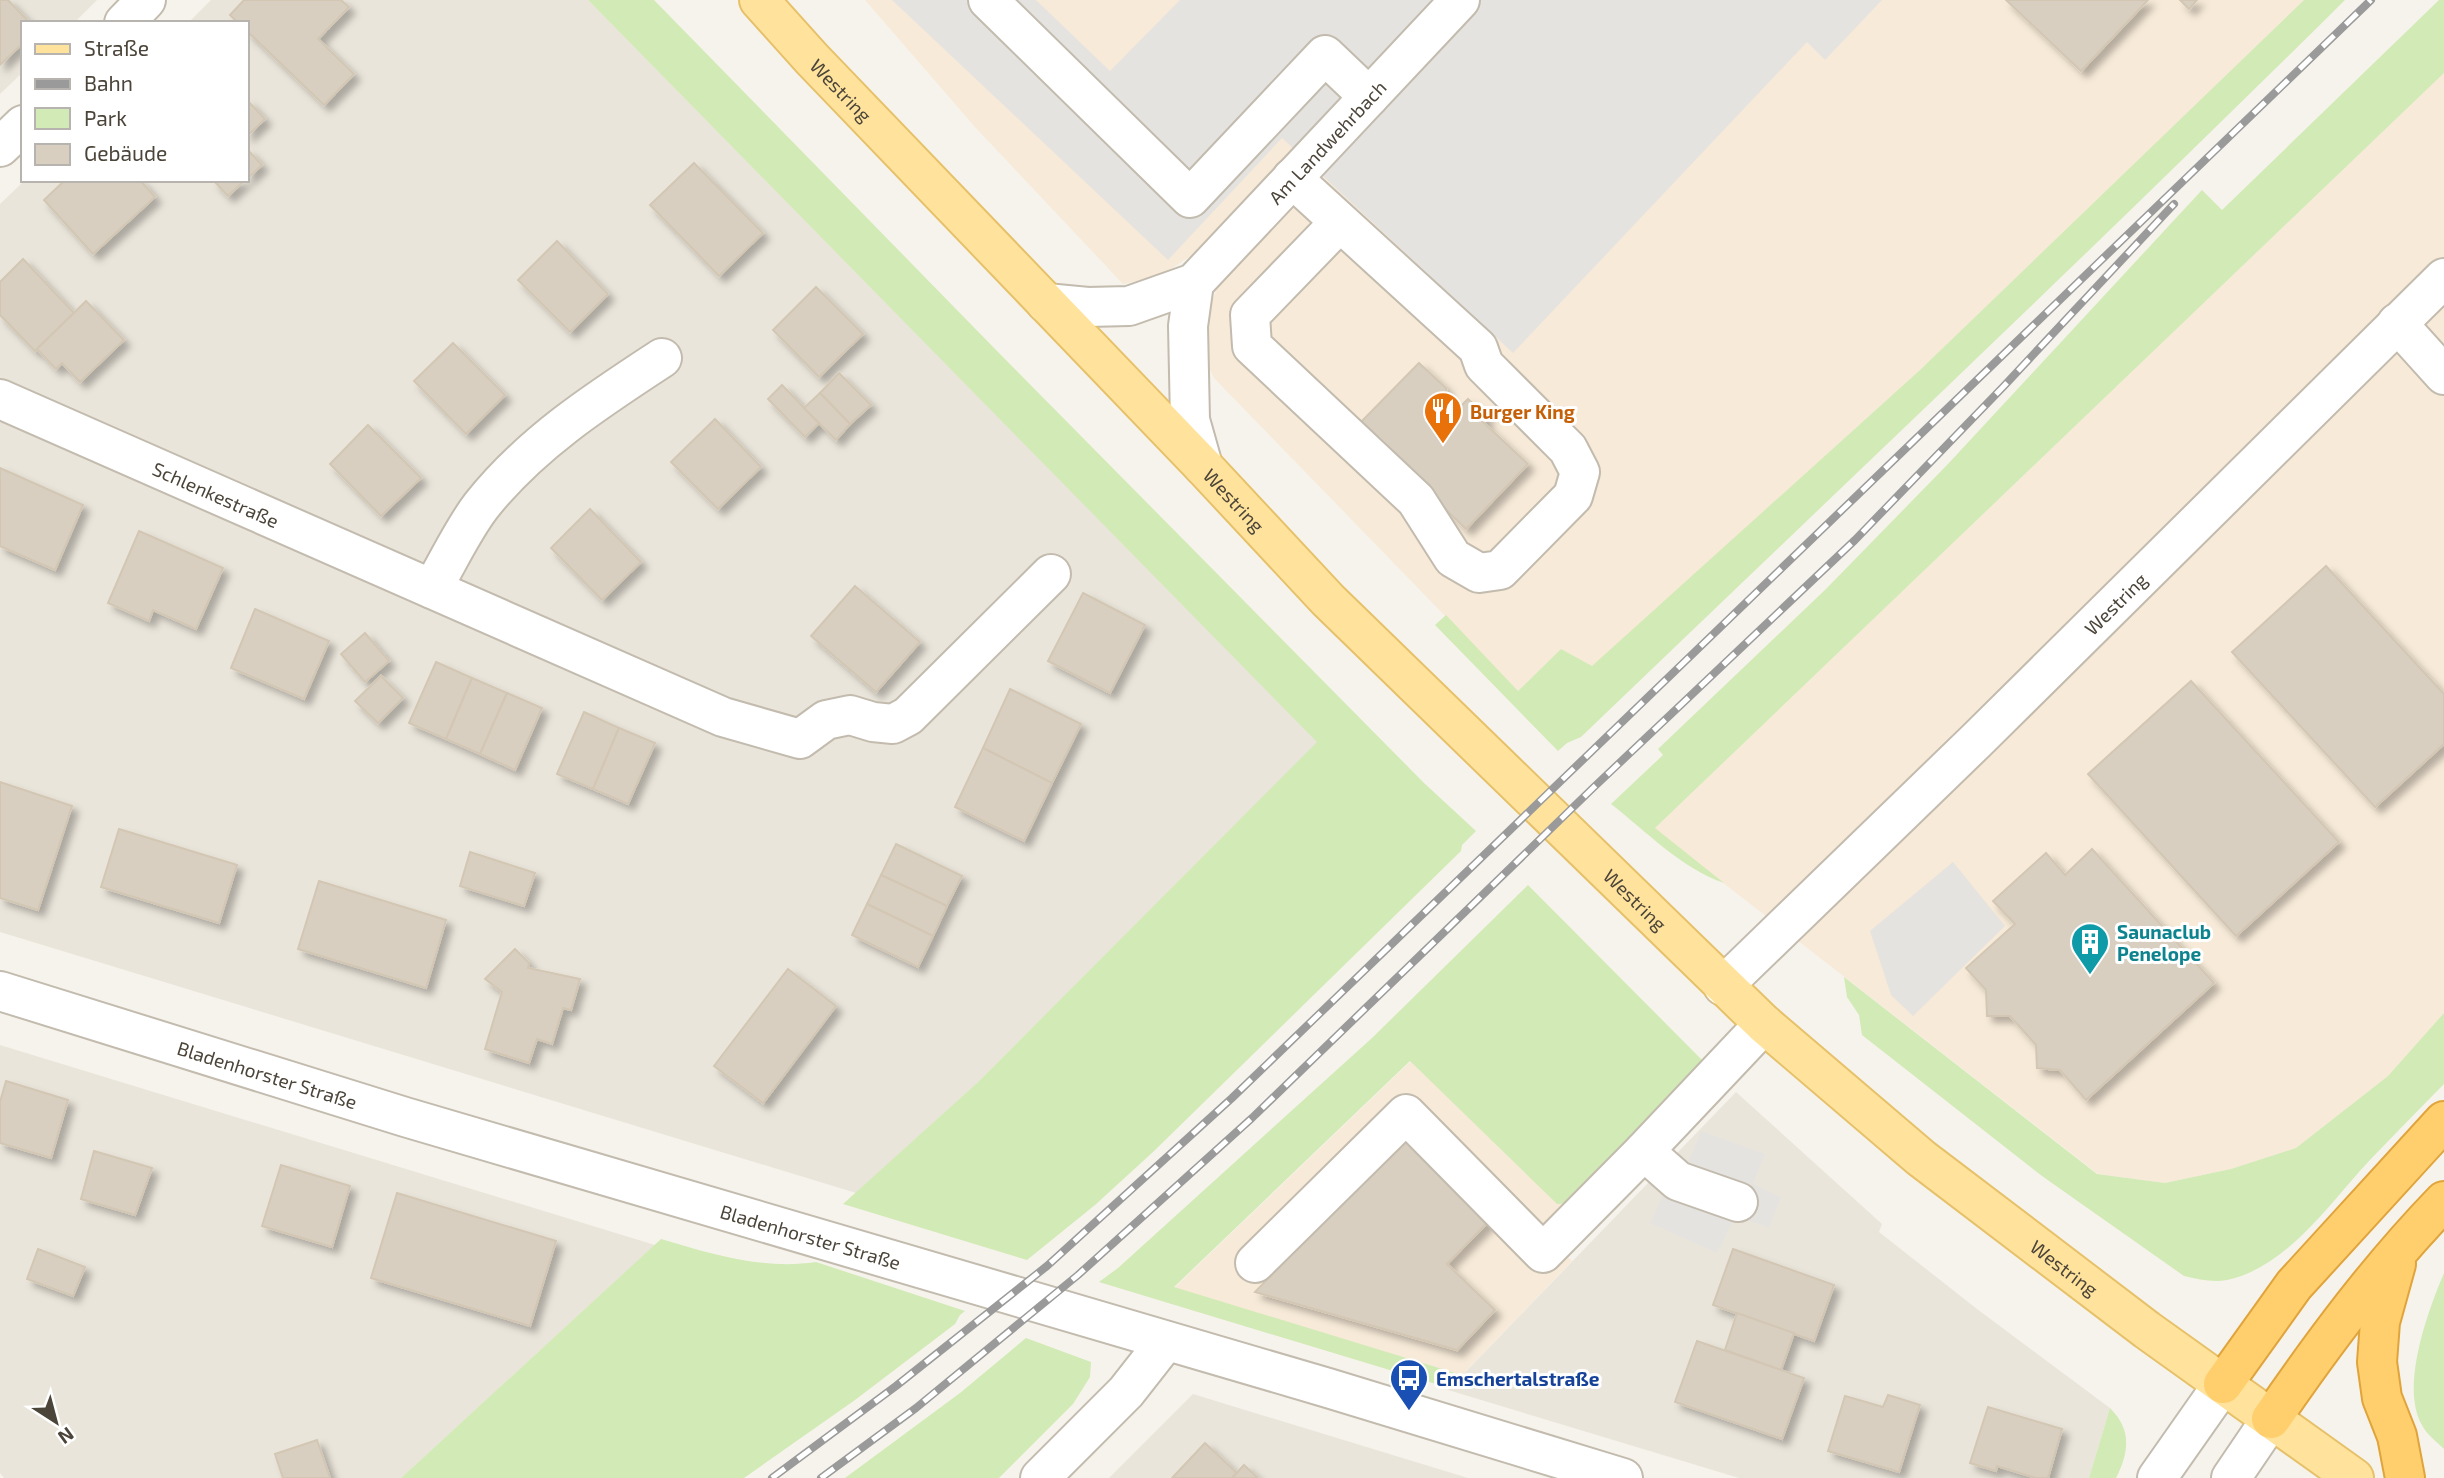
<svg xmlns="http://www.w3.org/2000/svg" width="2444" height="1478" font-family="'Exo 2',sans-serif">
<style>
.residential{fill:#eae5da}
.commercial{fill:#f7ead8}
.green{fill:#d2eab5}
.parking{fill:#e5e3e0}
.building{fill:#d8cfc1;stroke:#d3c7b4;stroke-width:2;filter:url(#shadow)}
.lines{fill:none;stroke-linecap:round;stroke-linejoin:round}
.minor-casing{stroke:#c2bbae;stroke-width:42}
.major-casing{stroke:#e6c16a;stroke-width:42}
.highway-casing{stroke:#e0a43c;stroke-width:42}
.minor{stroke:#fff;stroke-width:38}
.major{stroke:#ffe39c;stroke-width:38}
.highway{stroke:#ffcf6e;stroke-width:38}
.rail-casing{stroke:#9a9a9a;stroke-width:8}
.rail{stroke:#fff;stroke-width:5;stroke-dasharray:16;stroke-linecap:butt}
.labels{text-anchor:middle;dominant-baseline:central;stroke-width:6;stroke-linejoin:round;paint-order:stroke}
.street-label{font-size:19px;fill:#4b4439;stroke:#fff}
.food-label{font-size:19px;font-weight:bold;fill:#c56008;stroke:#fff;text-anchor:start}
.culture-label{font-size:19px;font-weight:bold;fill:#0d838f;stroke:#fff;text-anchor:start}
.transit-label{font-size:19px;font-weight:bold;fill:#164399;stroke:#fff;text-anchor:start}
</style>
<defs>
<filter id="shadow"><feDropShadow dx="6" dy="6" stdDeviation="3.5" flood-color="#0004"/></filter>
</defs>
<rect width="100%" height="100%" fill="#f6f3ec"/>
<g class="residential">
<polygon points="0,0 97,0 74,23 23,23 23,72 0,94"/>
<polygon points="211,0 588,0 1318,742 977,1083 856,1193 0,932 0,204 25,180 247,180 247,23 188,23"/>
<polygon points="0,1045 655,1245 401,1478 4,1478 0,1473"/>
<polygon points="1736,1092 1882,1224 1879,1232 1977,1309 2110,1408 2089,1478 1739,1478 1448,1390"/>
<polygon points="1193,1394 1468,1478 1109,1478"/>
</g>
<g class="commercial">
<polygon points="865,0 2304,0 1920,370 1592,667 1561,649 1518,691 1214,378 1203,356 1208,309 1219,285 1189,257 1160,276 1123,284 975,127"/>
<polygon points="2444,73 2444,1013 2388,1076 2296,1148 2231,1169 2165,1183 2098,1174 1654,829"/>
<polygon points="1411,1061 1557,1204 1573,1203 1544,1234 1572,1261 1462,1375 1174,1288"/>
</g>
<g class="green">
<polygon points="588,0 654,0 998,352 1424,783 1476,831 1462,845 1461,851 1153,1152 1095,1205 1027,1260 843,1204 977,1083 1317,742"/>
<path d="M2304,0H2345C2094,249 1836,492 1581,737L1567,743L1558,751L1435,625L1446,615L1518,691L1561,649L1592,666L1920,370Z"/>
<path d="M2439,0H2444V73L1655,828L1724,883C1681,868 1647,832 1611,804L1663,755L1658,749L1826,589L1948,464L2202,190L2222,210Z"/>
<polygon points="1528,885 1706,1064 1573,1203 1557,1204 1410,1061 1174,1287 1462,1375 1449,1388 1099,1282 1118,1268 1372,1038"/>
<path d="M1844,977L2097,1174L2165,1183L2231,1169L2296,1148L2388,1076L2444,1013V1084C2419,1109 2394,1135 2369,1161C2329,1204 2287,1267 2227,1280C2213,1283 2198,1279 2184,1276L2042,1176L1862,1035L1859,1015L1847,997Z"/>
<path d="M661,1239C712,1254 762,1270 816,1262L965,1311L960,1315L955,1324L855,1400L744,1478H401Z"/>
<path d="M2444,1273V1449C2437,1442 2426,1434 2422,1425C2400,1386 2428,1311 2444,1273Z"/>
<polygon points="1026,1338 1091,1362 1090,1377 1073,1404 999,1478 845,1478 960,1393"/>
<path d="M2110,1408C2132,1430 2129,1452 2116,1478H2089Z"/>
</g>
<g class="parking">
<polygon points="892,0 1036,0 1110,71 1180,0 1882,0 1825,60 1807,42 1513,353 1282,138 1168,260"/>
<polygon points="1953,862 2005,926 1913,1016 1891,995 1870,931"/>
<polygon points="1701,1131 1765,1154 1753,1184 1781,1197 1769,1228 1740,1217 1732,1223 1717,1253 1650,1223 1666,1189 1688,1163"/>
</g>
<g class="building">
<polygon points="0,0 8,0 30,23 23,23 23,43 0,65"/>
<polygon points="244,0 341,0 349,7 318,39 354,74 324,105 247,31 247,23 238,23 230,15"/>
<polygon points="2006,0 2148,0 2081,71"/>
<polygon points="2180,0 2197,0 2189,9"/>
<polygon points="247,100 265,119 247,136"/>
<polygon points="247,149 262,165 247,179"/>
<polygon points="694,163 763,233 719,276 650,205"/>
<polygon points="65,180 140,180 155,197 93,254 44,200"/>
<polygon points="213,180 245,180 228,196"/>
<polygon points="557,241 608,294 570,332 518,280"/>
<polygon points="23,259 74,313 35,351 0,315 0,282"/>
<polygon points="816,287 863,334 819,377 773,330"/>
<polygon points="86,301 124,340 80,382 62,363 56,369 37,349"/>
<polygon points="453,343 505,395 466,434 414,381"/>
<polygon points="1419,363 1446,388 1448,403 1457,410 1468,399 1488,418 1483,422 1528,464 1466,529 1358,425"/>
<polygon points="839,373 871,405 850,424 820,393"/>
<polygon points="782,385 819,423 805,437 768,399"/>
<polygon points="820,393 850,424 836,440 804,408"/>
<polygon points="715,419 761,467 718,509 671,462"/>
<polygon points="368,425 421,478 381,516 330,464"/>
<polygon points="0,468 83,505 55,570 0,546"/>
<polygon points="590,509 641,562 602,600 551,548"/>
<polygon points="139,531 223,568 196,629 153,610 149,621 108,603"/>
<polygon points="2326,566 2444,694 2444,744 2375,807 2232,652"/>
<polygon points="855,586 920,642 876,692 811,636"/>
<polygon points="1083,593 1145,625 1110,693 1048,661"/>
<polygon points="255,609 329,641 304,699 231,668"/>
<polygon points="365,633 389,661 365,682 341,654"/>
<polygon points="436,662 472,678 446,739 409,723"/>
<polygon points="381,676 403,698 378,723 355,701"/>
<polygon points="472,678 507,693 480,754 446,739"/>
<polygon points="2191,681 2339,842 2236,936 2088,774"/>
<polygon points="1010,689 1081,724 1052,783 983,748"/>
<polygon points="507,693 542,708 515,770 480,754"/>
<polygon points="584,712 619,728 593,789 557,774"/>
<polygon points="619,728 655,743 628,804 593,789"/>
<polygon points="983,748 1052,783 1024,841 955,807"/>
<polygon points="0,782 72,806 38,910 0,898"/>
<polygon points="119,829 237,865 219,923 101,887"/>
<polygon points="896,844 962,876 947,906 881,875"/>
<polygon points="2092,849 2214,983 2086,1100 2060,1070 2037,1068 2036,1045 2010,1016 1987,1016 1986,990 1966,968 2015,924 1993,901 2046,853 2065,875"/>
<polygon points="470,852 535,873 524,906 460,886"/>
<polygon points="881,875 947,906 933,936 867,904"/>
<polygon points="319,881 446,920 426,988 298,949"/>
<polygon points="867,904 933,936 918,967 852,935"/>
<polygon points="515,949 529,963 528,968 580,979 571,1010 563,1008 552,1044 537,1039 529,1063 485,1049 502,992 485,979"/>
<polygon points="788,969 836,1006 763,1103 714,1066"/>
<polygon points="6,1081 68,1100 51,1158 0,1143 0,1102"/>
<polygon points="1408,1133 1494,1216 1447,1264 1495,1310 1457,1350 1255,1292"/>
<polygon points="94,1151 152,1168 135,1215 81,1199"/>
<polygon points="281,1165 350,1186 332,1247 262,1226"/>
<polygon points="397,1193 556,1241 530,1326 371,1278"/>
<polygon points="38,1249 85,1267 73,1296 27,1279"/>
<polygon points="1733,1249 1834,1285 1814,1341 1713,1305"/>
<polygon points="1737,1313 1794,1333 1781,1370 1725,1350"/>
<polygon points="1697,1341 1804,1378 1782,1439 1675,1402"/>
<polygon points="1888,1395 1920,1405 1899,1472 1828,1451 1845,1396 1883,1407"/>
<polygon points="1988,1407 2062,1429 2048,1478 2036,1478 1997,1466 1996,1471 1970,1463"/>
<polygon points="317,1440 330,1478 283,1478 275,1454"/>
<polygon points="1205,1443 1237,1473 1232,1478 1172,1478"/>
<polygon points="1244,1465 1258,1478 1232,1478"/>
</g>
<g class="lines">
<defs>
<g id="minor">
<polyline points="988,0 1190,198 1325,55 1369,97"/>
<polyline points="124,23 146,0"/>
<polyline points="0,147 23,125"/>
<polyline points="1292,178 1478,348 1484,365 1568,449 1580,472 1573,496 1500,570 1479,573 1453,558 1416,500 1252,346 1250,315 1339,223"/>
<polyline points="1194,283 1188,326 1190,420 1203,466"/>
<path id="s1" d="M1046,303L1088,307L1129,306L1194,283L1460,0"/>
<polyline points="2397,323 2444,375"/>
<path id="s2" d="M0,399L723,717L800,739L826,720L850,715L873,722L893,724L908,716L1051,574"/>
<path d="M432,589C448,562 462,531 481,506C530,444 596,401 662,358"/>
<path id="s3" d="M1723,986L1977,740L2444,278"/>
<path id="s4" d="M0,991L405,1117L1328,1388L1623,1478"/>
<polyline points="1644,1151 1678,1181 1738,1202"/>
<polyline points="1255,1263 1406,1114 1543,1253 1644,1151 1764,1024"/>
<polyline points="1040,1478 1126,1392 1166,1341"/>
<polyline points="2157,1478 2223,1384"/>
<polyline points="2231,1478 2271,1419"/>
</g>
<g id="major">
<path id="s5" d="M759,0L812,59L1203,466L1328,600L1764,1024L1921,1158L2147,1330L2354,1478"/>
</g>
<g id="highway">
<polyline points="2396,1264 2380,1322 2377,1362 2382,1398 2397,1436 2405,1478"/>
<polyline points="2223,1384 2294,1285 2444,1121"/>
<path d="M2271,1419C2324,1342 2379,1268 2444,1201"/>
</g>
</defs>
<use href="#minor" class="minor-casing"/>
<use href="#major" class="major-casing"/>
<use href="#highway" class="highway-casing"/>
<use href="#minor" class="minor"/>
<use href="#major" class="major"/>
<use href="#highway" class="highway"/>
<defs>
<g id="rail">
<polyline points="772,1478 896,1386 1047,1266 1232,1098 2371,0"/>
<polyline points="821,1478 916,1408 1078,1275 1252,1118 1594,787 1855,540 2003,387 2174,204"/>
</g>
</defs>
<use href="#rail" class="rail-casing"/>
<use href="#rail" class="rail"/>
</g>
<defs>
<symbol id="restaurant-pin" viewBox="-11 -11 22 30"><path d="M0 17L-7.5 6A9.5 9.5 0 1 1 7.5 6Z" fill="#e8710a" stroke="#fff"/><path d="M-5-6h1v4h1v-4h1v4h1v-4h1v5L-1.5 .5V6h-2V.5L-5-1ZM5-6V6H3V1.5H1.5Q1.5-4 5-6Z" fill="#fff"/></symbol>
<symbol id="building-pin" viewBox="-11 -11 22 30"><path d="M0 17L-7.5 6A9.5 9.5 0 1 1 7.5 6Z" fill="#0f9aa8" stroke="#fff"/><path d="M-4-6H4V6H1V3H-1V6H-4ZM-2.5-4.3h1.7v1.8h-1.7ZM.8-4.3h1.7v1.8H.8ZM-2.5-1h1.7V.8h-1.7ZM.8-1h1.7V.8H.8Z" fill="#fff"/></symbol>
<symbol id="bus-pin" viewBox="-11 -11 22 30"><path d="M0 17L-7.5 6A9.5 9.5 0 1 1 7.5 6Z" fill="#1a4fb4" stroke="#fff"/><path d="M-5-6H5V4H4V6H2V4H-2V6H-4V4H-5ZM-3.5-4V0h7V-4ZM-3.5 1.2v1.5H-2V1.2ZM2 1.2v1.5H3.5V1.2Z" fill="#fff"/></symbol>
</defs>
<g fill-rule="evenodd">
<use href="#restaurant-pin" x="1421" y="389" width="44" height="60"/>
<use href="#building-pin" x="2068" y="920" width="44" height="60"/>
<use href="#bus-pin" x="1387" y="1356" width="44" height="60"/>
</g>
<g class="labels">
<g class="street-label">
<text stroke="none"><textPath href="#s5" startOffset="122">Westring</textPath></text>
<text stroke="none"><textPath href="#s1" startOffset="346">Am Landwehrbach</textPath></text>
<text stroke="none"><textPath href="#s2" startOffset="236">Schlenkestraße</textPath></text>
<text stroke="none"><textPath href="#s5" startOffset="690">Westring</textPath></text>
<text stroke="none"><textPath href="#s3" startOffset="548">Westring</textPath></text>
<text stroke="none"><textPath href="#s5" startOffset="1256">Westring</textPath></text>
<text stroke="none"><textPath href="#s4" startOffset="280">Bladenhorster Straße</textPath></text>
<text stroke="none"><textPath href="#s4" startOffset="847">Bladenhorster Straße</textPath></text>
<text stroke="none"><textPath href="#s5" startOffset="1822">Westring</textPath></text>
</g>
<g class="food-label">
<text x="1470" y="411">Burger King</text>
</g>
<g class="culture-label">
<text x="2117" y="931">Saunaclub<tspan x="2117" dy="22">Penelope</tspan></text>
</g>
<g class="transit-label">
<text x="1436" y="1378">Emschertalstraße</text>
</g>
</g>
<rect x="21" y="21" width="228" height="161" fill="#ffffff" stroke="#b7b4b0" stroke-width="2"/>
<rect x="35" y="44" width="35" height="10" fill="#ffe39c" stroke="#b7b4b0" stroke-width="2"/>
<text x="84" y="56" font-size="21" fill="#4b4439">Straße</text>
<rect x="35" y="79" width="35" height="10" fill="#9a9a9a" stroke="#b7b4b0" stroke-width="2"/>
<text x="84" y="91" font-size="21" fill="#4b4439">Bahn</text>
<rect x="35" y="108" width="35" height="21" fill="#d2eab5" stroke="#b7b4b0" stroke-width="2"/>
<text x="84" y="126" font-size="21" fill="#4b4439">Park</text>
<rect x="35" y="144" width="35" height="21" fill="#d8cfc1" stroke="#b7b4b0" stroke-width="2"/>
<text x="84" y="161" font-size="21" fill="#4b4439">Gebäude</text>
<g transform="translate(56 1422) rotate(144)" stroke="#ffffff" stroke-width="5" paint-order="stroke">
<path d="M0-5L12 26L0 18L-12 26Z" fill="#4b4439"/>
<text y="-10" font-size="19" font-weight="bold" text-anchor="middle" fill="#4b4439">N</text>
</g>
</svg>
